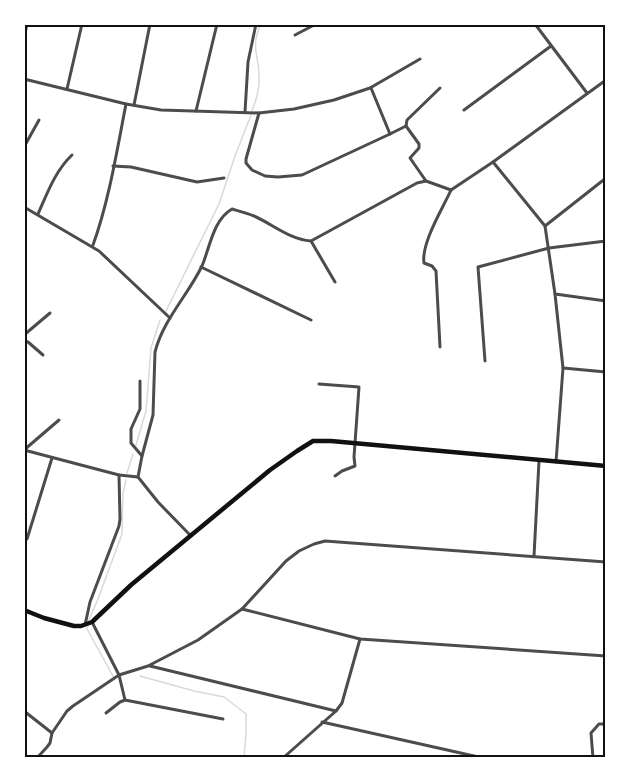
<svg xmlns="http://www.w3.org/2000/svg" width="630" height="782" font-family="'DejaVu Sans',sans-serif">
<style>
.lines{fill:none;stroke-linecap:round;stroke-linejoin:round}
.stream{stroke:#d9d9d9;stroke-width:1.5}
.minor{stroke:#4c4c4c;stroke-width:3}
.secondary{stroke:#111;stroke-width:4.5}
.neatline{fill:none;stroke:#111;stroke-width:2}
</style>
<rect width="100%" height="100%" fill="#fff"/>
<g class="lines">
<g class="stream">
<path d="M252,111C256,100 260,89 259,77C259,55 250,47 261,24"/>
<polyline points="166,311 219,204 235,156 251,115"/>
<polyline points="136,445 146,411 151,348 160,320"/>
<polyline points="127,473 133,454"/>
<polyline points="88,622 98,599 122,534 123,493 126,480"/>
<polyline points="88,626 87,629 113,676"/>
<polyline points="140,676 194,691 224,697 246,714 246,733 244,758"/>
</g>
<g class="minor">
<polyline points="535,24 587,93"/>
<polyline points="295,35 316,24"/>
<polyline points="24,38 27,24"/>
<polyline points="24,79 126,104 161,110 259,113 294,109 334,100 370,88 420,59"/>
<polyline points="371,88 390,134 406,126 419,144 419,148 410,158 426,181"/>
<polyline points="67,89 82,24"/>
<polyline points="134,105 150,24"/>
<polyline points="464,110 551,46"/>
<polyline points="196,111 217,24"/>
<polyline points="245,112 248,62 256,24"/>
<polyline points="259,113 246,159 246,163 252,170 265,176 278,177 302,175 390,134"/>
<polyline points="406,126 407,120 440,88"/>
<polyline points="24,147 39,120"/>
<polyline points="493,162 545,226 555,294 563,368 556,462"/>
<polyline points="113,166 131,167 197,182 224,178"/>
<polyline points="451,190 493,162 606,80"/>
<polyline points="24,207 99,251 170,318"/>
<path d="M38,214C47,194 55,171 72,155"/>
<polyline points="545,226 606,178"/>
<polyline points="311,241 335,282"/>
<path d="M93,245C109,201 117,150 126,104"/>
<polyline points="201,267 311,320"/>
<polyline points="555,294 606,301"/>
<polyline points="24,335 50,313"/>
<polyline points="24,341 28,342 43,355"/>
<path d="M440,347L436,271L432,266L424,263C421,243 443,208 451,190"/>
<polyline points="485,361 478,267 549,248 606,241"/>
<polyline points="563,368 606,372"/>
<polyline points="140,381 140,409 131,429 131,443 142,456"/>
<polyline points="319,384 359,387 354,457 355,466 342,471 335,476"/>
<polyline points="24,450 119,475 138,477"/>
<polyline points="24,450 59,420"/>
<path d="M190,535L158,502L138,477L142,456L153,415L155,352C163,320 188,295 202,266C210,247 213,220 232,209C239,211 247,213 254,216C274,225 289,239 311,241L417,183L426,181L451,190"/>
<polyline points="24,537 27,539 52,458"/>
<polyline points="534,556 539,461"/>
<polyline points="242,609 360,639 606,656"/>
<polyline points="92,622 119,675 125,700"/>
<polyline points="85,625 90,602 119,526 120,519 119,475"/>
<polyline points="150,666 336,711"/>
<polyline points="24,711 52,733"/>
<polyline points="106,713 120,702 125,700 223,719"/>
<polyline points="322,722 483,758"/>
<polyline points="37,758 47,747 50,743 52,733 67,711 73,706 119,675 148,666 198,640 242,609 286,561 299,551 314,544 325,541 606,562"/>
<polyline points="283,758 336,711 342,703 360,639"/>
<polyline points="593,758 591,733 599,724 606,724"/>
</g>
<polyline class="secondary" points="24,610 44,618 74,626 81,626 92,622 131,585 270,470 297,451 313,441 331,441 606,466"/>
</g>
<rect width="630" height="782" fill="none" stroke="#ffffff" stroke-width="51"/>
<rect x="26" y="26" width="578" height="730" class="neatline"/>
</svg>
